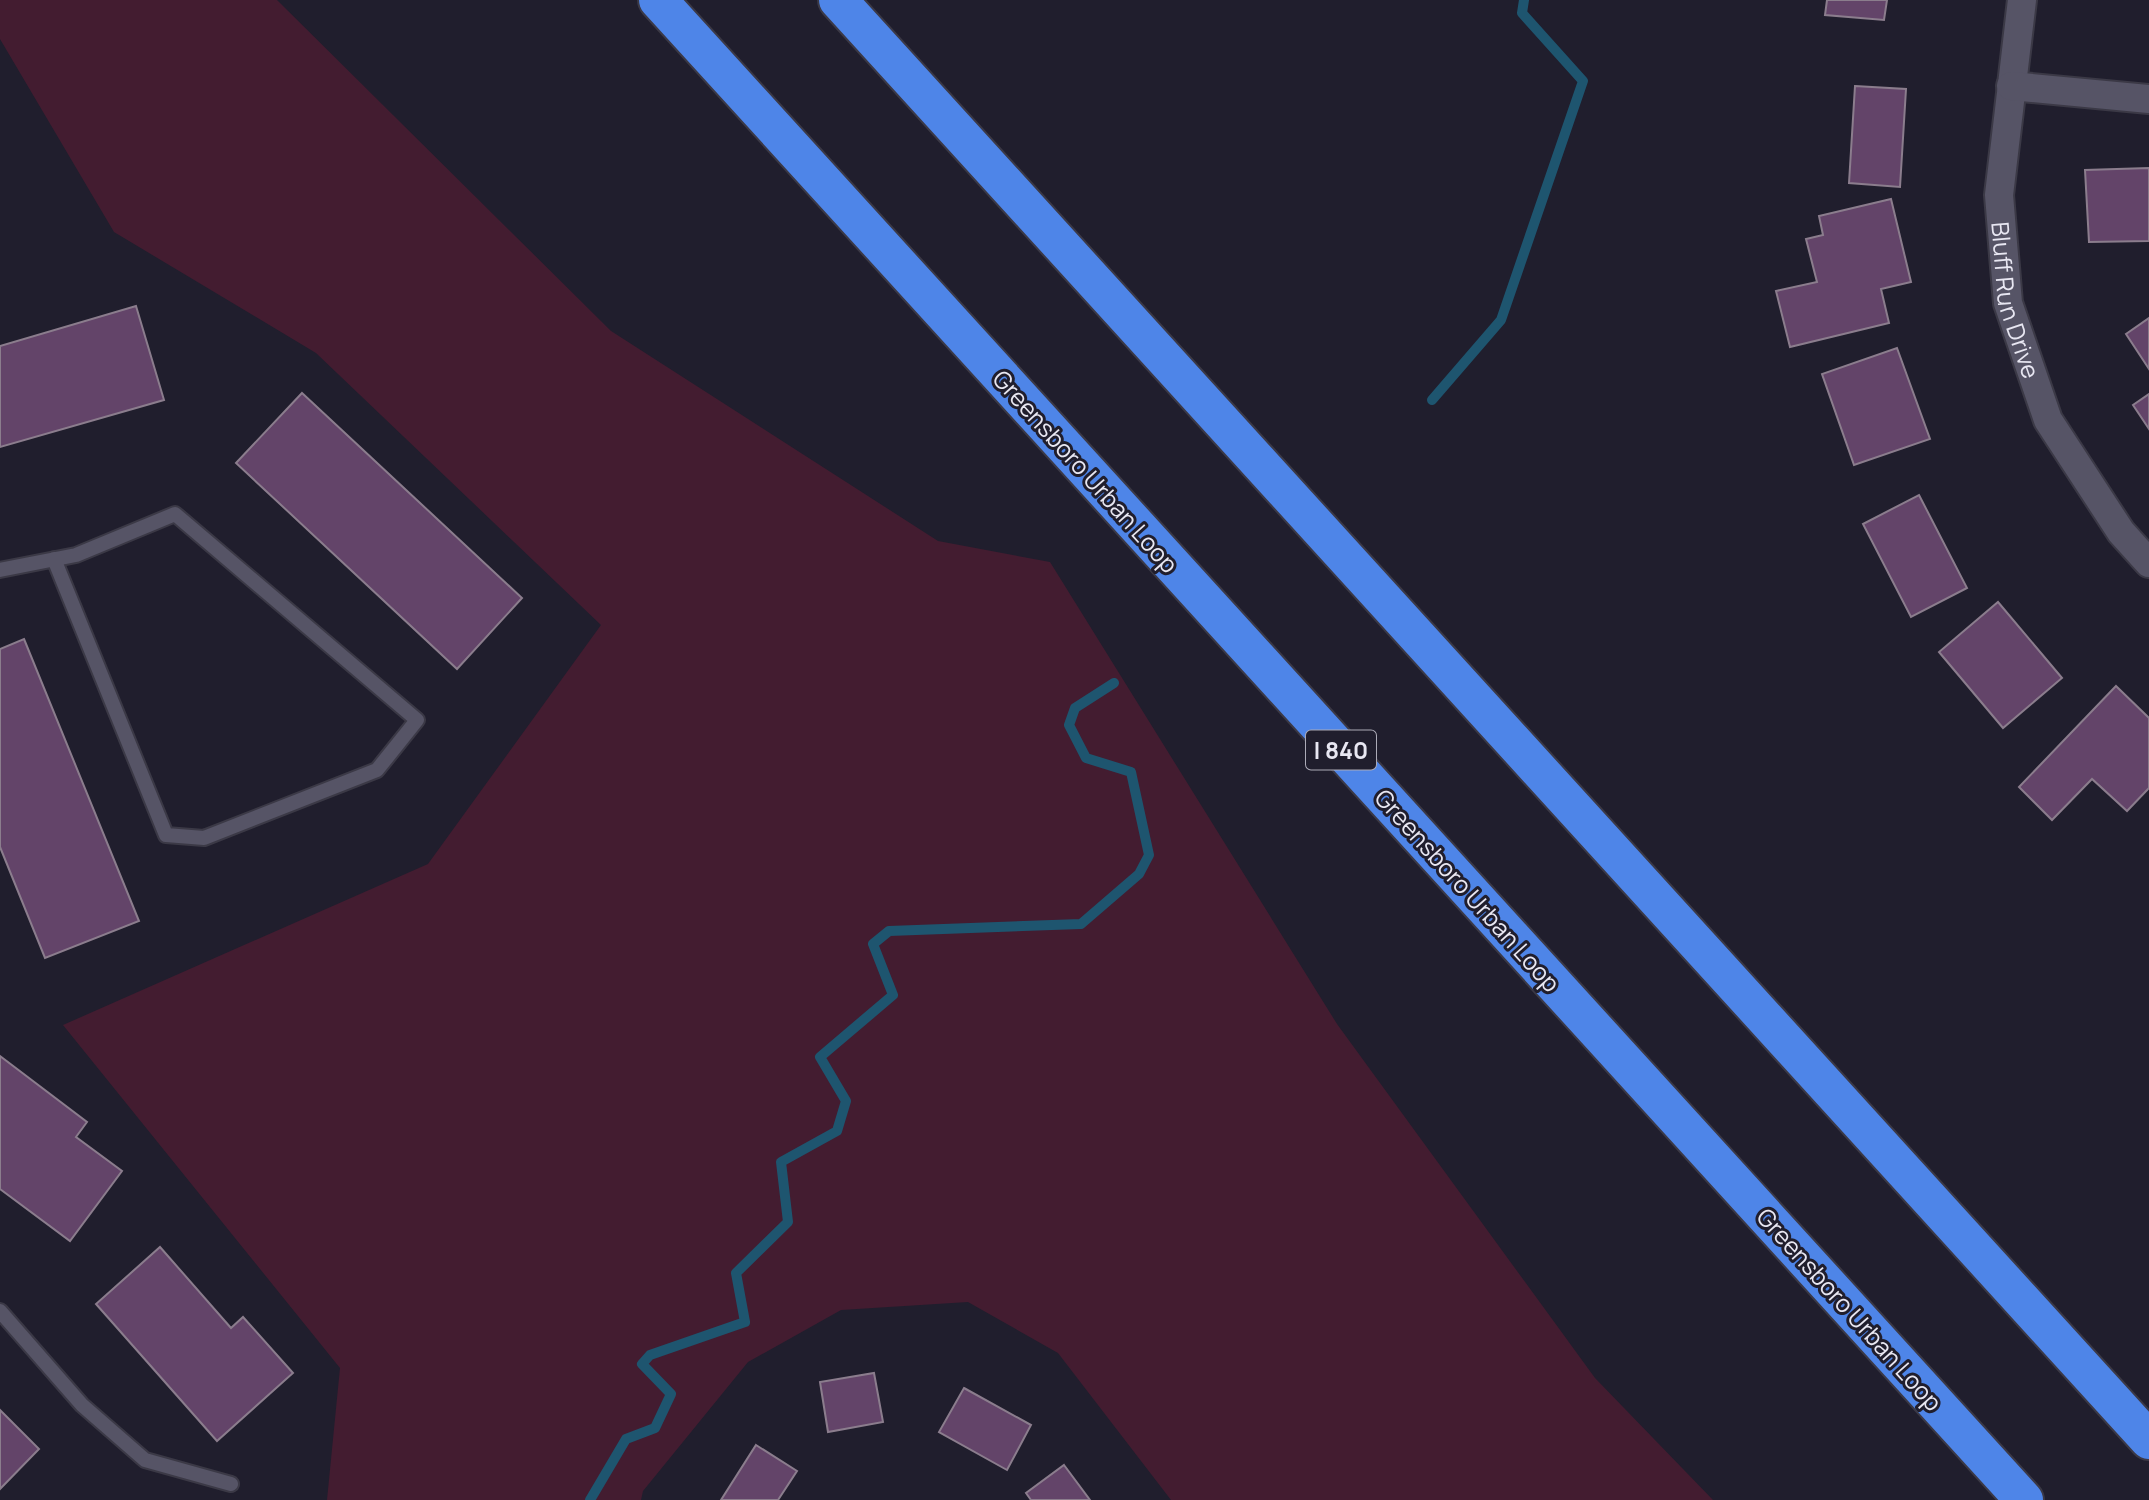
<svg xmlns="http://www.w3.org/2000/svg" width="2149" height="1500" font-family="Manrope,sans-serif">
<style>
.green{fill:#431c30}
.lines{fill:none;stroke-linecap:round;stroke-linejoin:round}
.stream{stroke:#1e556f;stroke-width:10}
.building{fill:#634469;stroke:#8b7d8d;stroke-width:2}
.service-casing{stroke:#3b3946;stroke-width:18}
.minor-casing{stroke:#3b3946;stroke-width:32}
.motorway-casing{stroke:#3b3946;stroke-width:42}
.service{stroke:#565466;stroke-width:14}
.minor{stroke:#565466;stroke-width:28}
.motorway{stroke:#4e85e8;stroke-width:38}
.labels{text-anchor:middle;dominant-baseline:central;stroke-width:6;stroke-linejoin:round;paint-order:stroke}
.shield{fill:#201e2d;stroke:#acabb7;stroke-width:2}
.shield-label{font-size:23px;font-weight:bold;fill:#e8e7f2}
.street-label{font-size:24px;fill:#e8e7f2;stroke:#201e2d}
</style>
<rect width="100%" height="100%" fill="#201e2d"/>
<polygon class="green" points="0,0 277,0 611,331 938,541 1050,562 1337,1024 1595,1378 1713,1500 1171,1500 1058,1353 968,1302 841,1310 748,1362 643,1491 641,1500 327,1500 340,1368 63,1025 428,864 601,625 316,353 114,232 0,39"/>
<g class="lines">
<g class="stream">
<polyline points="1432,400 1501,320 1583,81 1522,13 1524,0"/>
<polyline points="590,1500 626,1439 655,1428 671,1394 642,1364 650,1355 745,1322 736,1273 788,1222 781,1162 837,1131 846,1101 820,1057 893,995 873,944 889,931 1081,924 1139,874 1149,855 1131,772 1086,758 1069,725 1075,708 1114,683"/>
</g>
</g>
<g class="building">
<polygon points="1827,0 1887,0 1884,20 1825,15"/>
<polygon points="1855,86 1906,89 1900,187 1849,183"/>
<polygon points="2149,168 2149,241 2089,242 2085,170"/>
<polygon points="1891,199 1911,282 1881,289 1889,323 1790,347 1776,291 1817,282 1806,239 1823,235 1819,216"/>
<polygon points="136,306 164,400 0,447 0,346"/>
<polygon points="2149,318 2149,369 2126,334"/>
<polygon points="1897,348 1930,439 1854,465 1822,374"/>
<polygon points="302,393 522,598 457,669 236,463"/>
<polygon points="2149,394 2149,429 2133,405"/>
<polygon points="1919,495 1967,588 1911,617 1863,524"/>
<polygon points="1998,602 2062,678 2003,728 1939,652"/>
<polygon points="24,639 139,921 45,958 0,847 0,649"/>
<polygon points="2116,686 2149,718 2149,788 2127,811 2092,779 2052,820 2019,787"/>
<polygon points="0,1056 87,1122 76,1137 122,1171 70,1241 0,1189"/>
<polygon points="160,1247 231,1328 243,1317 293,1373 217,1441 96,1304"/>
<polygon points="874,1373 883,1422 828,1432 820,1382"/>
<polygon points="964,1388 1031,1425 1007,1470 939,1432"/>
<polygon points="0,1410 39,1449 0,1489"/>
<polygon points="756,1445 797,1471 778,1500 721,1500"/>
<polygon points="1064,1465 1090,1500 1031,1500 1026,1493"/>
</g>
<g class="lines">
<defs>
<g id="service">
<polyline points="0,570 76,555 175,514 417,720 377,770 204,838 166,835 54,559"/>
<polyline points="0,1311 82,1405 145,1460 231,1484"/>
</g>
<g id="minor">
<path id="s1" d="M2022,0L1999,195L2008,303L2048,420L2121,532L2149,563"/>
<polyline points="2011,86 2149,99"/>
</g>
<g id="motorway">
<polyline points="658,0 2024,1500"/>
<polyline points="838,0 2149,1440"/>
</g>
</defs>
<use href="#service" class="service-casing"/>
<use href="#minor" class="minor-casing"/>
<use href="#motorway" class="motorway-casing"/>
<use href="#service" class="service"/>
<use href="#minor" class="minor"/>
<use href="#motorway" class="motorway"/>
</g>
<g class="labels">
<rect class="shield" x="1306" y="730.5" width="70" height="39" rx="5"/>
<g class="shield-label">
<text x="1341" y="750">I 840</text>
</g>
<g class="street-label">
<text stroke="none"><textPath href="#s1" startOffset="303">Bluff Run Drive</textPath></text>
<text transform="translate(1086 471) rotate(48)">Greensboro Urban Loop</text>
<text transform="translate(1468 890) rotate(48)">Greensboro Urban Loop</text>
<text transform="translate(1850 1309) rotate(48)">Greensboro Urban Loop</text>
</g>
</g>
</svg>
